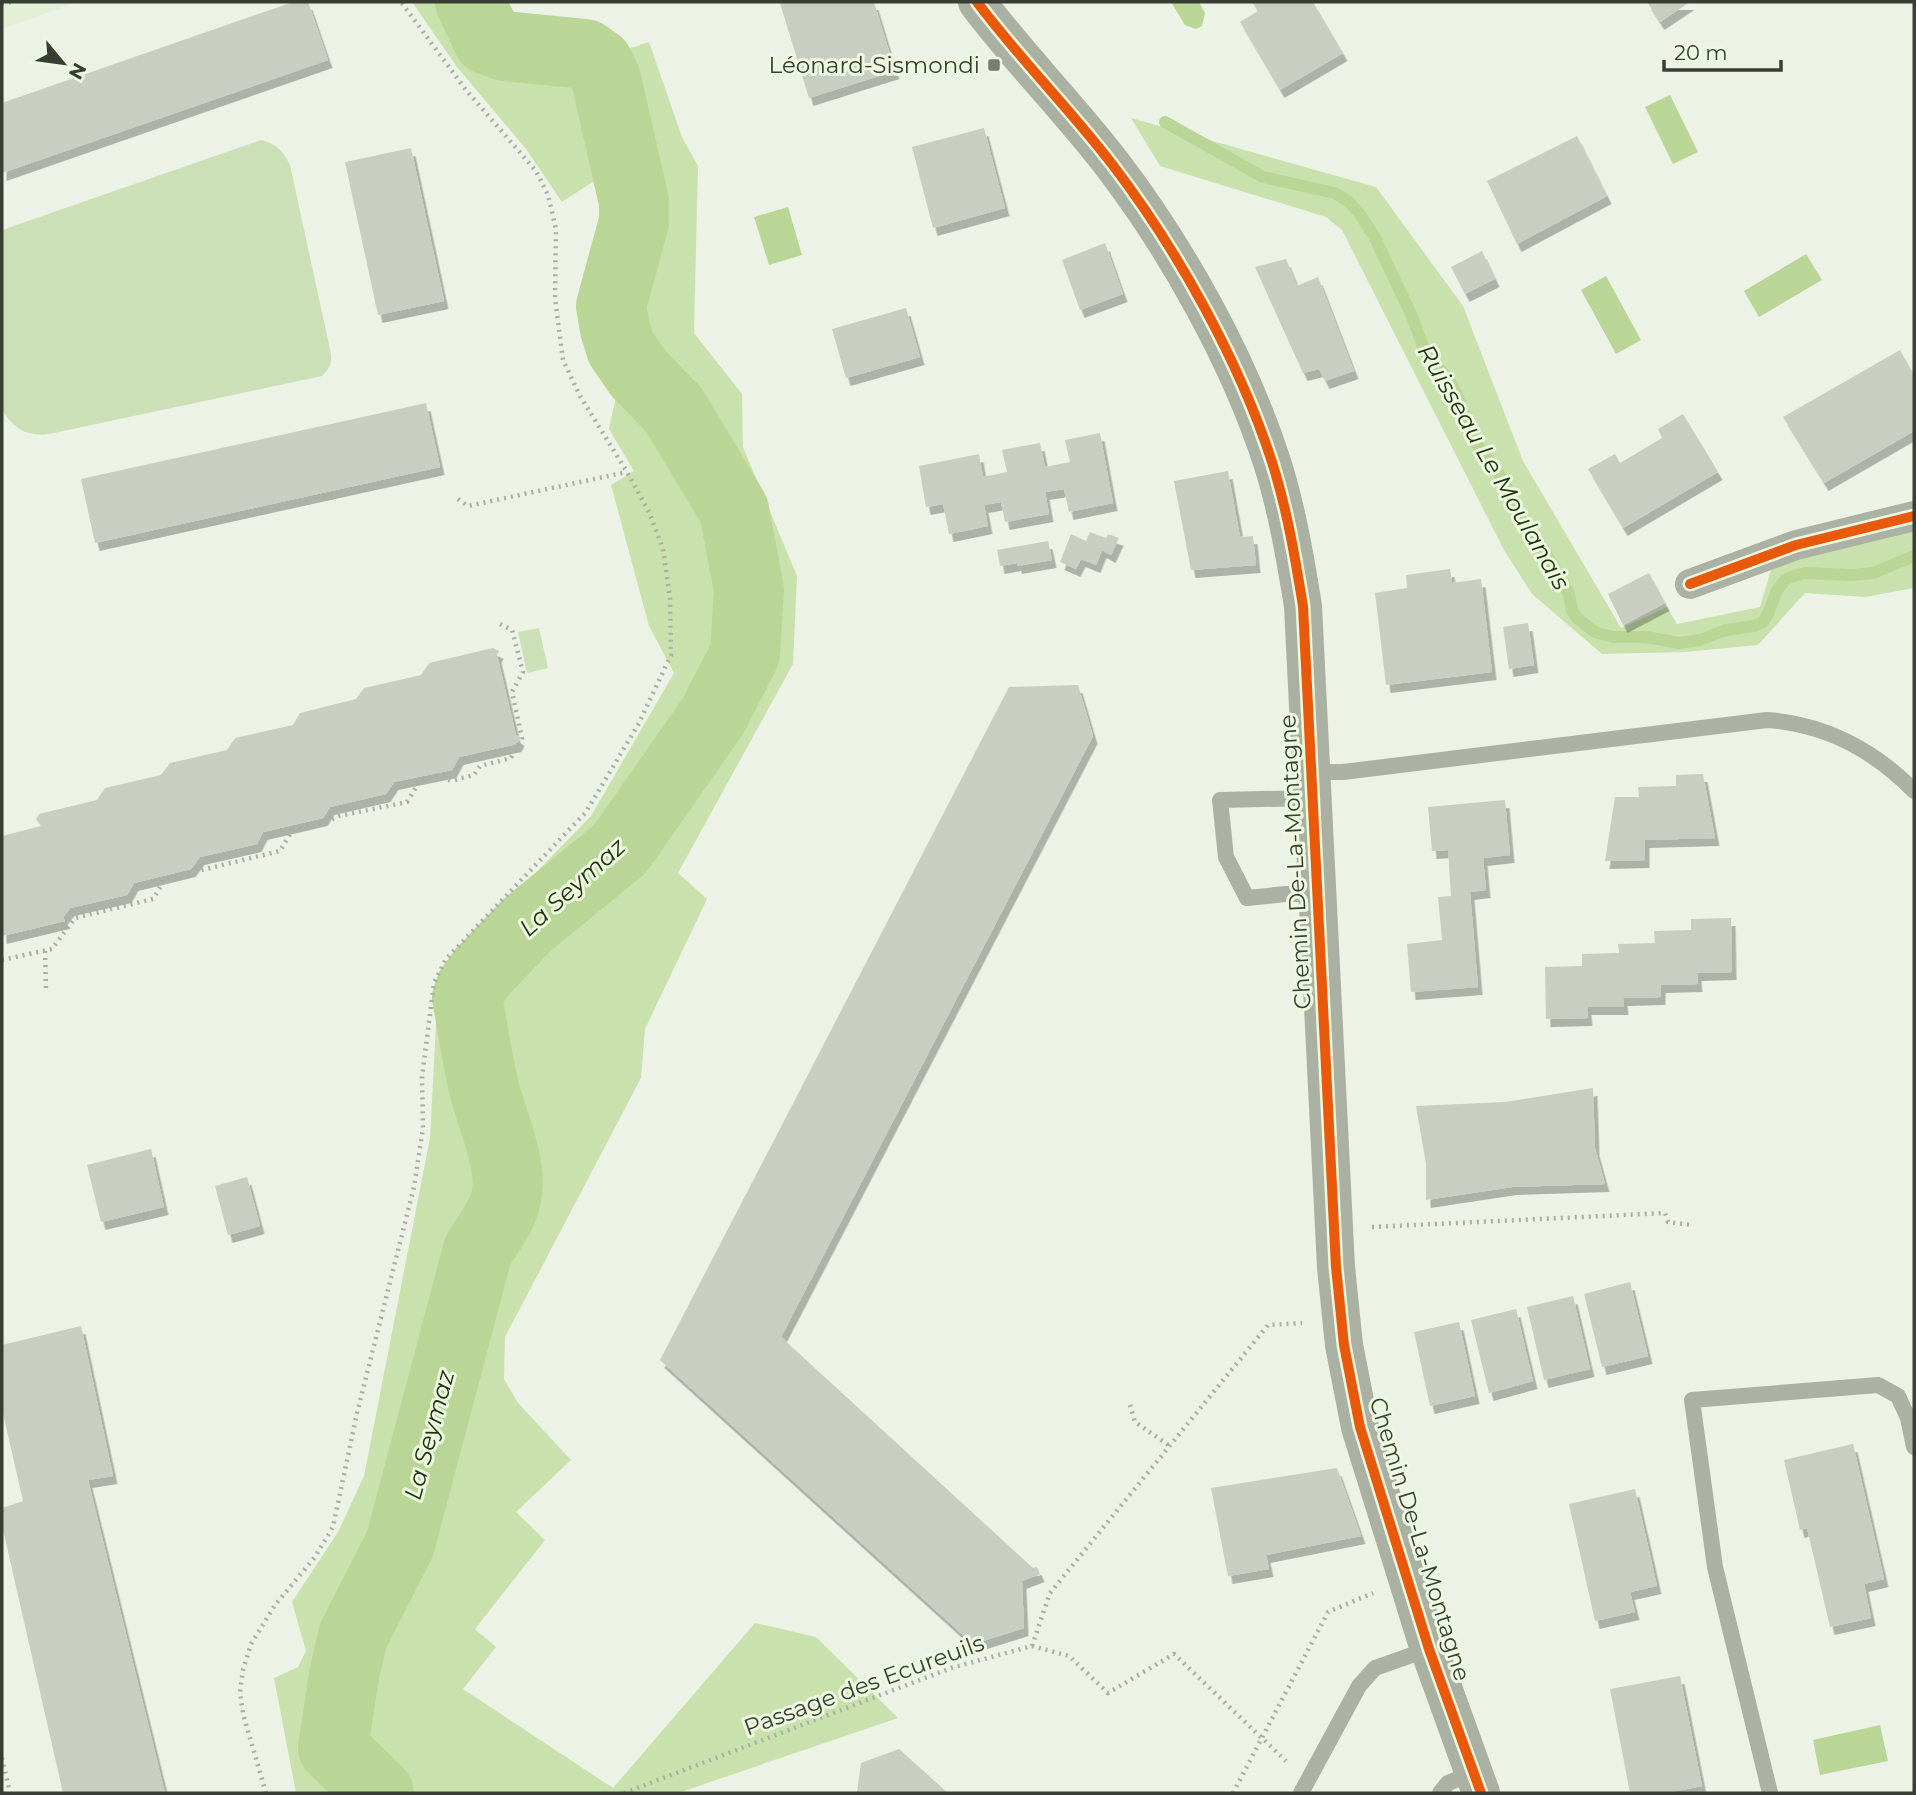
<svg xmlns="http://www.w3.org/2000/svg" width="1916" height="1795" font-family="Montserrat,sans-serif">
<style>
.built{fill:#e4efd8}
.green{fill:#cce0b7}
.forest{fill:#c9e2ad}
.water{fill:#b9d697}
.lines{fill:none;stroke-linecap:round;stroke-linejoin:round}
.stream{stroke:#b9d697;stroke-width:12}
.river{stroke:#b9d697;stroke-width:70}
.building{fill:#c9cec3;filter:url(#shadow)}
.path{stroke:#aaafa4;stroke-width:4.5;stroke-dasharray:2 5;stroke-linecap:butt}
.lane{stroke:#abb1a4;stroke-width:16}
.street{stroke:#abb1a4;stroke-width:30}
.secondary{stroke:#aab1a3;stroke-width:38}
.cycleway-casing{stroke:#ecf8df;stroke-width:15}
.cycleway{stroke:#e8590c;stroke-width:10}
.poi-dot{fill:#787d72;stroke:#ecf8df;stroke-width:2.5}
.labels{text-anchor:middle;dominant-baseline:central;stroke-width:6;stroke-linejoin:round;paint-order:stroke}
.poi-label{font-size:23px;fill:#393e34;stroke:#ecf8df;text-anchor:end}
.street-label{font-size:23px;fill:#393e34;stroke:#ecf8df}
.water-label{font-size:24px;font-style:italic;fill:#22310e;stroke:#ecf8df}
</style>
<defs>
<filter id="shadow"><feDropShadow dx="4.5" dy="8" stdDeviation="0" flood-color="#0004"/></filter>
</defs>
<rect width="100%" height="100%" fill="#ecf2e5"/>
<polygon class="built" points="2,2 77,2 2,29"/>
<g class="green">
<path d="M261,140C277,144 283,151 290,165L331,354C332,364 329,369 322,376L49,434C27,437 14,429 2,410V230Z"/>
<polygon points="539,628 548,668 527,673 518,632"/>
</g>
<g class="forest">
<polygon points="412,2 454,2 490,55 513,65 580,65 649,42 682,137 698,166 694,333 742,394 743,447 797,576 793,664 678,873 707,899 645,1029 641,1078 505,1337 504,1379 518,1403 571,1460 516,1512 545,1540 475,1629 496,1647 463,1689 613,1788 755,1623 816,1637 898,1718 678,1793 296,1793 274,1678 298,1667 306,1651 292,1602 338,1532 364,1476 430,1138 437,1005 485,925 591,816 674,673 649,626 611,485 634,471 609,429 617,392 588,336 587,301 606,230 594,181 562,202 526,149 457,67"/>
<polygon points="1131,118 1376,187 1463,306 1523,461 1621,628 1667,607 1677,624 1760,607 1772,566 1914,530 1914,588 1865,597 1805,593 1758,645 1685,652 1602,654 1532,594 1504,550 1342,230 1326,217 1160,166"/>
</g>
<g class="water">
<polygon points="1171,2 1199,2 1205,13 1202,26 1196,29 1185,25"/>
<polygon points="1670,95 1698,152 1673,164 1645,107"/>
<polygon points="788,207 802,255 769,265 754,217"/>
<polygon points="1806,254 1822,280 1759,317 1744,291"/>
<polygon points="1606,276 1641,340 1616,354 1581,290"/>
<polygon points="1880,1725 1888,1761 1820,1775 1813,1740"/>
</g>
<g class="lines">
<polyline class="stream" points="1165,122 1263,177 1335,193 1349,202 1359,213 1374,236 1411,314 1426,354 1449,380 1457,395 1474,441 1504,481 1517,514 1540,543 1569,594 1572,611 1578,619 1595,632 1613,637 1646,637 1679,643 1700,640 1726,630 1754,626 1763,622 1768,614 1777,590 1786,579 1794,576 1805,573 1852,575 1873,573 1914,556"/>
<path class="river" d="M379,1793L333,1748L344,1675L353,1636L400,1544L478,1250C488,1234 502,1218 506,1198C514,1165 492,1121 484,1088C477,1059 473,1028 467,998L471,987L483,971L527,925L620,849L713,716L745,654L749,590L734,510L674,410L639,374L621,348L615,329L611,306L634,222V202L606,79L598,63L585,54L505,46L488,40L470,2"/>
</g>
<g class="building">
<polygon points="293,2 308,2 328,60 2,173 2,103"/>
<polygon points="874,2 895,71 809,98 780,3"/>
<polygon points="1252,2 1313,2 1343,53 1280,90 1240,22 1258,11"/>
<polygon points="1647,2 1690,2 1660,22"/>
<polygon points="984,128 1005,208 933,228 912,147"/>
<polygon points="1577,136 1607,196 1517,244 1487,181"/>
<polygon points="411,148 444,301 378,315 345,162"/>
<polygon points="1105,243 1123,294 1080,310 1062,260"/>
<polygon points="1482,251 1495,279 1465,294 1451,267"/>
<polygon points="1286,259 1297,286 1318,277 1354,371 1325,381 1319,369 1303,373 1255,267"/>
<polygon points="906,308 920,357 846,378 832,329"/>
<polygon points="1900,350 1914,376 1914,431 1824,483 1783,417"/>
<polygon points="426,403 440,467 95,543 81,479"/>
<polygon points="1683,414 1718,472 1623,528 1588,469 1615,454 1620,463 1662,438 1658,429"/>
<polygon points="1100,433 1113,503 1069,512 1064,489 1045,492 1049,514 1005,522 1001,502 984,505 988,526 949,534 943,504 926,507 919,466 979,454 983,477 1007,472 1002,450 1040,443 1045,467 1070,462 1065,440"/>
<polygon points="1228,471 1240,537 1253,536 1256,565 1191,570 1174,481"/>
<polygon points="1090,532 1106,538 1108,534 1119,538 1111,555 1102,550 1096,565 1081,559 1076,569 1060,562 1071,534 1086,541"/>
<polygon points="1048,541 1052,560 1017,566 1017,563 1000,566 997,550"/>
<polygon points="1450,569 1452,583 1481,579 1492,672 1386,685 1375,593 1407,588 1406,575"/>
<polygon points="1649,573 1665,603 1623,625 1608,594"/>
<polygon points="1528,623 1534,665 1509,669 1503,627"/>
<polygon points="493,648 499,651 497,655 516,735 520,738 517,744 459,757 452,770 394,782 386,794 330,807 323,818 263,832 257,844 200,857 191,869 134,883 127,895 70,908 63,917 65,921 2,936 2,836 41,826 36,819 39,814 97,800 105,788 161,775 170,763 227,750 235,738 293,725 300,713 356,699 364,688 421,675 429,663"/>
<polygon points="1078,685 1093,736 781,1337 1033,1568 1037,1567 1040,1574 1022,1581 1024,1628 973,1644 660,1360 1009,687"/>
<polygon points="1703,774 1715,838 1645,840 1645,860 1605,861 1615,797 1639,797 1638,787 1676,786 1676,775"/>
<polygon points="1505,800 1510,855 1483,858 1486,890 1470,892 1478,987 1411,992 1407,944 1442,940 1438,897 1451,896 1448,850 1432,851 1428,807"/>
<polygon points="1731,918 1732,972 1697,973 1698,984 1661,985 1661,997 1623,998 1624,1007 1587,1007 1588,1018 1546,1019 1545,967 1582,966 1582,954 1619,953 1618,944 1655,943 1654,931 1691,930 1691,919"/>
<polygon points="1593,1088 1595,1148 1605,1184 1512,1187 1426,1200 1426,1164 1416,1106 1505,1102"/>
<polygon points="151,1149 164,1207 101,1222 87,1165"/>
<polygon points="247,1177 260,1226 228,1235 215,1186"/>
<polygon points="1630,1282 1648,1356 1602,1367 1584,1294"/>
<polygon points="1573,1296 1590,1369 1544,1380 1527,1307"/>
<polygon points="1516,1309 1533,1381 1489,1393 1471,1320"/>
<polygon points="1459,1322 1475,1396 1430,1406 1414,1332"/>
<polygon points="81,1326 113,1476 88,1480 165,1793 63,1793 2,1525 2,1508 23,1501 2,1409 2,1345"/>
<polygon points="1853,1444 1884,1579 1864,1584 1871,1618 1830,1627 1807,1528 1800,1530 1784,1460"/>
<polygon points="1337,1468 1361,1536 1266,1555 1269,1569 1228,1576 1211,1488"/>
<polygon points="1635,1489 1657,1586 1630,1592 1635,1612 1595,1621 1569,1504"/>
<polygon points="1680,1676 1702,1786 1666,1793 1630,1793 1610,1689"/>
<polygon points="899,1749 948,1793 857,1793 861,1763"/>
</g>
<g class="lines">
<g class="path">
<polyline points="2,4 11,2"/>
<polyline points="458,499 468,506 627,472"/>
<polyline points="45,951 46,990"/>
<polyline points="2,960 52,949 75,918 153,899 165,879 280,851 293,829 317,826 339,816 407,802 421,779 439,775 451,781 474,775 480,766 511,758 522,738 512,692 523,672 512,630 496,622"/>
<polyline points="1372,1227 1665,1213 1668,1222 1692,1225"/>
<polyline points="1130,1405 1135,1422 1170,1446"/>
<polyline points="1032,1646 1050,1593 1268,1325 1302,1323"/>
<polyline points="2,1758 10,1793"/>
<polyline points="266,1793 243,1714 240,1692 243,1670 251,1644 275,1605 315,1557 333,1527 357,1413 414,1187 423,1128 422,1077 434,983 446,959 586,812 639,723 671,655 670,598 663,549 649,512 627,472 580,396 563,360 555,298 556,229 548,195 536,171 466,90 401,2"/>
<polyline points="624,1793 951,1668 1032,1646 1069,1656 1108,1693 1174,1654 1286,1761"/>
<polyline points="1233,1793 1328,1612 1373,1593"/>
</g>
<g class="lane">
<path d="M1312,772H1343L1767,720C1824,724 1874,750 1914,791"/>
<polyline points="1312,798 1220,800 1226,857 1247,898 1286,894 1319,894"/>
<polyline points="1301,1793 1359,1686 1375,1668 1429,1649"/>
<polyline points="1440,1793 1448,1783 1473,1773"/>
<polyline points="1770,1793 1715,1567 1692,1400 1878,1385 1898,1396 1908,1418 1914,1447"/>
</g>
<polyline class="street" points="1690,584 1796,545 1914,516"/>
<path class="secondary" d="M977,2C1019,58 1069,108 1112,164C1177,249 1239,360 1272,462C1287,509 1295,557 1303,606L1336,1267L1344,1345L1360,1427L1429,1649L1481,1793"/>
<defs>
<g id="cycleway">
<path d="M977,2C1019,58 1069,108 1112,164C1177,249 1239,360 1272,462C1287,509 1295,557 1303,606L1336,1267L1344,1345L1360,1427L1429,1649L1481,1793"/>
<polyline points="1690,584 1796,545 1914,516"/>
</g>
</defs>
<use href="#cycleway" class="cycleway-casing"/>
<use href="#cycleway" class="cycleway"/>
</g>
<rect class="poi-dot" x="987" y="58" width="14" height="14" rx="3.5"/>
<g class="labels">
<g class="poi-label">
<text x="980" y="65">Léonard-Sismondi</text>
</g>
<g class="street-label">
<text transform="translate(1295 862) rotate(-93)">Chemin De-La-Montagne</text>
<text transform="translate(1420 1539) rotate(73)">Chemin De-La-Montagne</text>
<text transform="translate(864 1685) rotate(-20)">Passage des Ecureuils</text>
</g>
<g class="water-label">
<text transform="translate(1494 467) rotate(60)">Ruisseau Le Moulanais</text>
<text transform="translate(572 887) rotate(-42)">La Seymaz</text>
<text transform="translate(429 1435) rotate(-75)">La Seymaz</text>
</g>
</g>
<rect width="1916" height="1795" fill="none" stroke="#393e34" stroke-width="7"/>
<g transform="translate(63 63) rotate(119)" stroke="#ecf8df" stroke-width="5" paint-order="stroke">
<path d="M0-5L12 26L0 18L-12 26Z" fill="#393e34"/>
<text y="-10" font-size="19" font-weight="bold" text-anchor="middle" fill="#393e34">N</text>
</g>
<path d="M1664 60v10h117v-10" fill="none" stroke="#393e34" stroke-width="3.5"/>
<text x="1674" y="60" font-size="21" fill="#393e34" stroke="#ecf8df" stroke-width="5" paint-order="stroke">20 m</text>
</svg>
